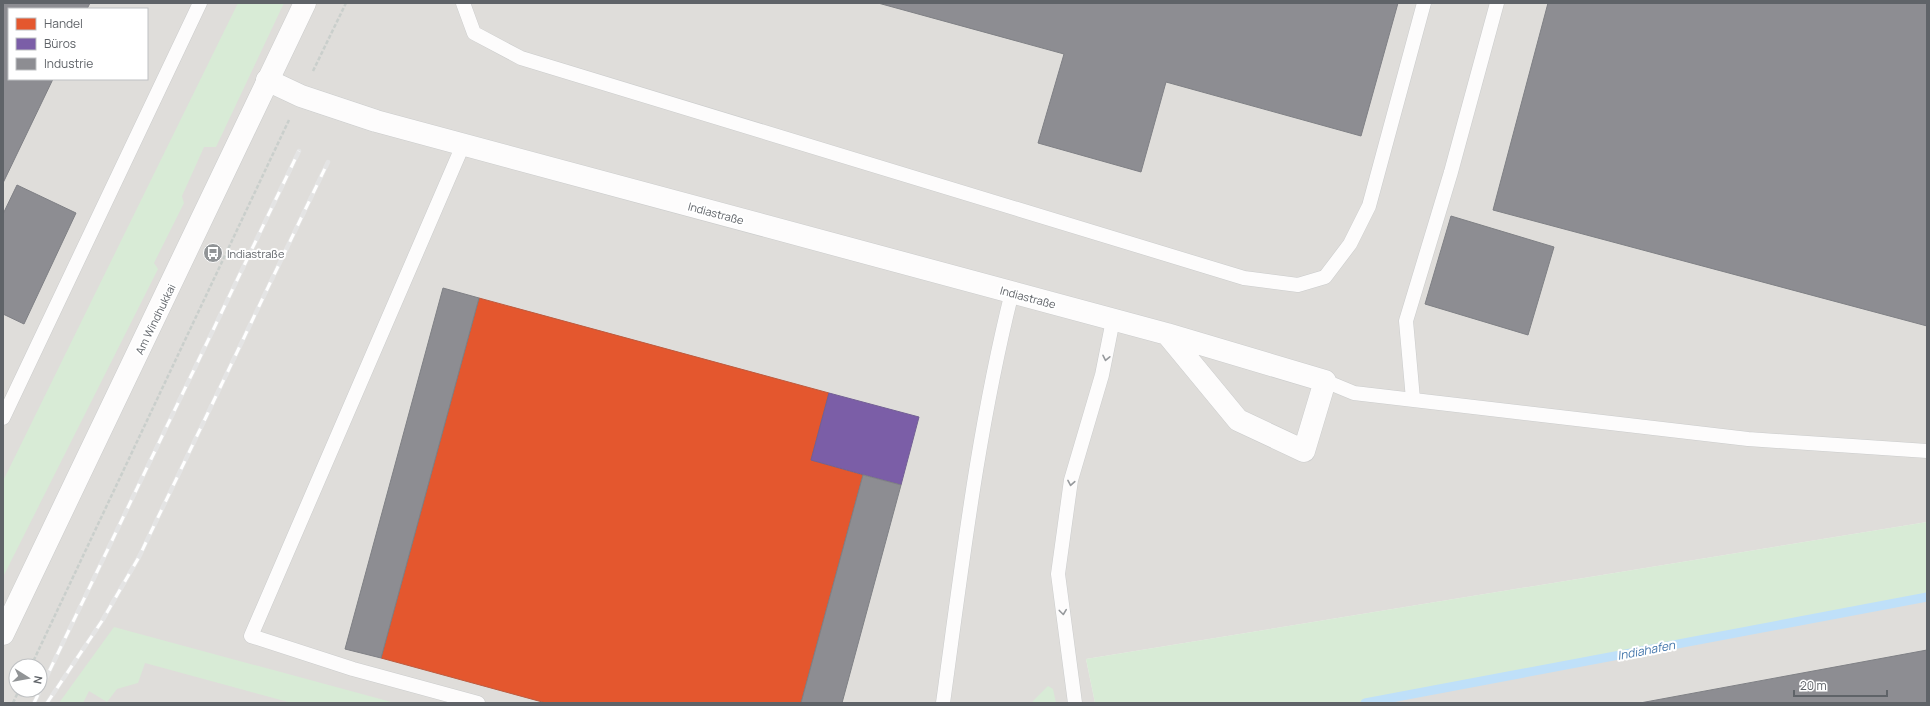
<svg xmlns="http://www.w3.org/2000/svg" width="1930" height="706" font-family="Manrope,sans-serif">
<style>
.industrial{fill:#dfddda;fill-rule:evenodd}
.green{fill:#d8ebd6}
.shops{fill:#e4572e;stroke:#bc5b3f}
.offices{fill:#7b5ea7;stroke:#736094}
.industry{fill:#8d8d92;stroke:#7f8085}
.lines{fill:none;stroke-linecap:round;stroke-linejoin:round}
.stream{stroke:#bfe0f9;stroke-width:9}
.lane-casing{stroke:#cbcccc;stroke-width:15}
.street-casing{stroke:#cbcccc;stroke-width:23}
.path{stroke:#cacfcc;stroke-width:2.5;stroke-dasharray:4 2;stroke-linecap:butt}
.lane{stroke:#fdfcfc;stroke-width:14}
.street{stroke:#fdfcfc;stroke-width:22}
.rail-casing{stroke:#e4e4e4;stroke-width:4.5}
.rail{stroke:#fff;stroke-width:3;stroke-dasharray:9;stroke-linecap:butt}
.oneway{stroke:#96999c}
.labels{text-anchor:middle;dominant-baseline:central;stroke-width:4;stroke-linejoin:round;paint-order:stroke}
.street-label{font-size:11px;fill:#5f6368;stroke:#fff}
.poi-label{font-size:11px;fill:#5f6368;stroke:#fff;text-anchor:start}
.water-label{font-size:12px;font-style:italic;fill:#4174aa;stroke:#fff}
</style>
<rect width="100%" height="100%" fill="#efeeea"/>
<g class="industrial">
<path d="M3,3H1927V522L1086,659L1095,703H3ZM9,9H147V79H9ZM16,666H40V690H16Z"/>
<polygon points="1927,593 1927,703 1357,703"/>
</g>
<g class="green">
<polygon points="238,3 284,3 216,147 204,147 182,196 184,203 154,263 158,269 3,577 3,481"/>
<polygon points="1927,522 1927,593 1357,703 1095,703 1086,659"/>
<polygon points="114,627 395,703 292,703 145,663 138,683 117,689 107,702 89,691 83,703 59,703"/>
<polygon points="1048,686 1053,689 1056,703 1033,703 1033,701"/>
</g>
<polygon class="shops" points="479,298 829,393 811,460 863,475 801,703 546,703 381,658"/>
<polygon class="offices" points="829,393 919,417 901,485 811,460"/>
<g class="industry">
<polygon points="3,3 90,3 87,9 9,9 9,79 53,79 3,183"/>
<polygon points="878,3 1398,3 1361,136 1166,82 1141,172 1038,143 1064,54"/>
<polygon points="1548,3 1927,3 1927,326 1493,210"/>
<polygon points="17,185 76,213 24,324 3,314 3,214"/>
<polygon points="1451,216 1554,247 1528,335 1425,304"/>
<polygon points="443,288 479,298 381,658 345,649"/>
<polygon points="863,475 901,485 842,703 801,703"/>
<polygon points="1927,650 1927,703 1640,703"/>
</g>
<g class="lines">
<polyline class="stream" points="1365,703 1927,597"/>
<defs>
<g id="lane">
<polyline points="463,3 474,33 521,58 1244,278 1298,285 1325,277 1350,244 1369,206 1424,3"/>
<polyline points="463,145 251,636 353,669 478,703"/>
<polyline points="1325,381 1354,393 1748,439 1927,451"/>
<polyline points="1413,399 1406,321 1451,172 1497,3"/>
<polyline points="3,418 200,3"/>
<path d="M943,703C962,565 978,428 1012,292"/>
<polyline points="1075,703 1058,574 1071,480 1102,375 1113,320"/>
</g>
<g id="street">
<polyline points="267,80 301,96 376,121 1167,334 1238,420 1304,451 1325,381 1167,334"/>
<polyline points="3,634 305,3"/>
</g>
</defs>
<use href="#lane" class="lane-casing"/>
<use href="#street" class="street-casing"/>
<g class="path">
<polyline points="313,71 346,3"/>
<polyline points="31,666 289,120"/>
<polyline points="13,703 19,690"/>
</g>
<use href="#lane" class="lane"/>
<use href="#street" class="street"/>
<defs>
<g id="rail">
<polyline points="34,703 299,151"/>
<polyline points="47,703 102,621 139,557 328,162"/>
</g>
</defs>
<use href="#rail" class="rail-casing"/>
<use href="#rail" class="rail"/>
</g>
<defs><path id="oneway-chevron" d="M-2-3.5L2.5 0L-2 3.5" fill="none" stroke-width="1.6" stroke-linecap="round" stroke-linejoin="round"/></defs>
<g class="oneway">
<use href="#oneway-chevron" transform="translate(1106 358) rotate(102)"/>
<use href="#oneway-chevron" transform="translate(1071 483) rotate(100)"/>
<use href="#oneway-chevron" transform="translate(1063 612) rotate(83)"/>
</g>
<defs>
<symbol id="bus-disc" viewBox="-11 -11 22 22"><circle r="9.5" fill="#919496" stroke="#fff"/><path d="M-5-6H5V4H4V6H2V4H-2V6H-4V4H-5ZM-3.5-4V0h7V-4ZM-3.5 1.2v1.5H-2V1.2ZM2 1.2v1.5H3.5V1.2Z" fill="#fff"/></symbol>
</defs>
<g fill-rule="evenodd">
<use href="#bus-disc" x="202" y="242" width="22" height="22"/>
</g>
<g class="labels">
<g class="street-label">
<text transform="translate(716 213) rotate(15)">Indiastraße</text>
<text transform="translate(1028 297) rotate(15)">Indiastraße</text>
<text transform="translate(155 319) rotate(-64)">Am Windhukkai</text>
</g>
<g class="poi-label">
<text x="227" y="253">Indiastraße</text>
</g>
<g class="water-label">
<text transform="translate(1646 650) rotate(-11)">Indiahafen</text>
</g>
</g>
<rect width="1930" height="706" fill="none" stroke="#5f6368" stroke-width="8"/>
<rect x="8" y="8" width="140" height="72" fill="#ffffff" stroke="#bfc1c3"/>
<rect x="16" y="18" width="20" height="12" fill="#e4572e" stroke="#bfc1c3"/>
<text x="44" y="28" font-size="12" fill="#5f6368">Handel</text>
<rect x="16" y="38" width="20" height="12" fill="#7b5ea7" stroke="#bfc1c3"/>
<text x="44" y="48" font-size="12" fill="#5f6368">Büros</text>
<rect x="16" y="58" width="20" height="12" fill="#8d8d92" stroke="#bfc1c3"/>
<text x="44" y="68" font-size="12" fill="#5f6368">Industrie</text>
<g transform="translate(28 678) rotate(101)"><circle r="19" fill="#ffffff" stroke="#bfc1c3"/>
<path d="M0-3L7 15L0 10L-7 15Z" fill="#919496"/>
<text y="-6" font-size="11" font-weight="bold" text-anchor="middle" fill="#5f6368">N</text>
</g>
<path d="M1794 690v6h93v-6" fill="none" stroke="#5f6368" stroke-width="2"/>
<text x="1800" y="690" font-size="12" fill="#5f6368" stroke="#ffffff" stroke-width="3" paint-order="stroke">20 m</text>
</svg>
